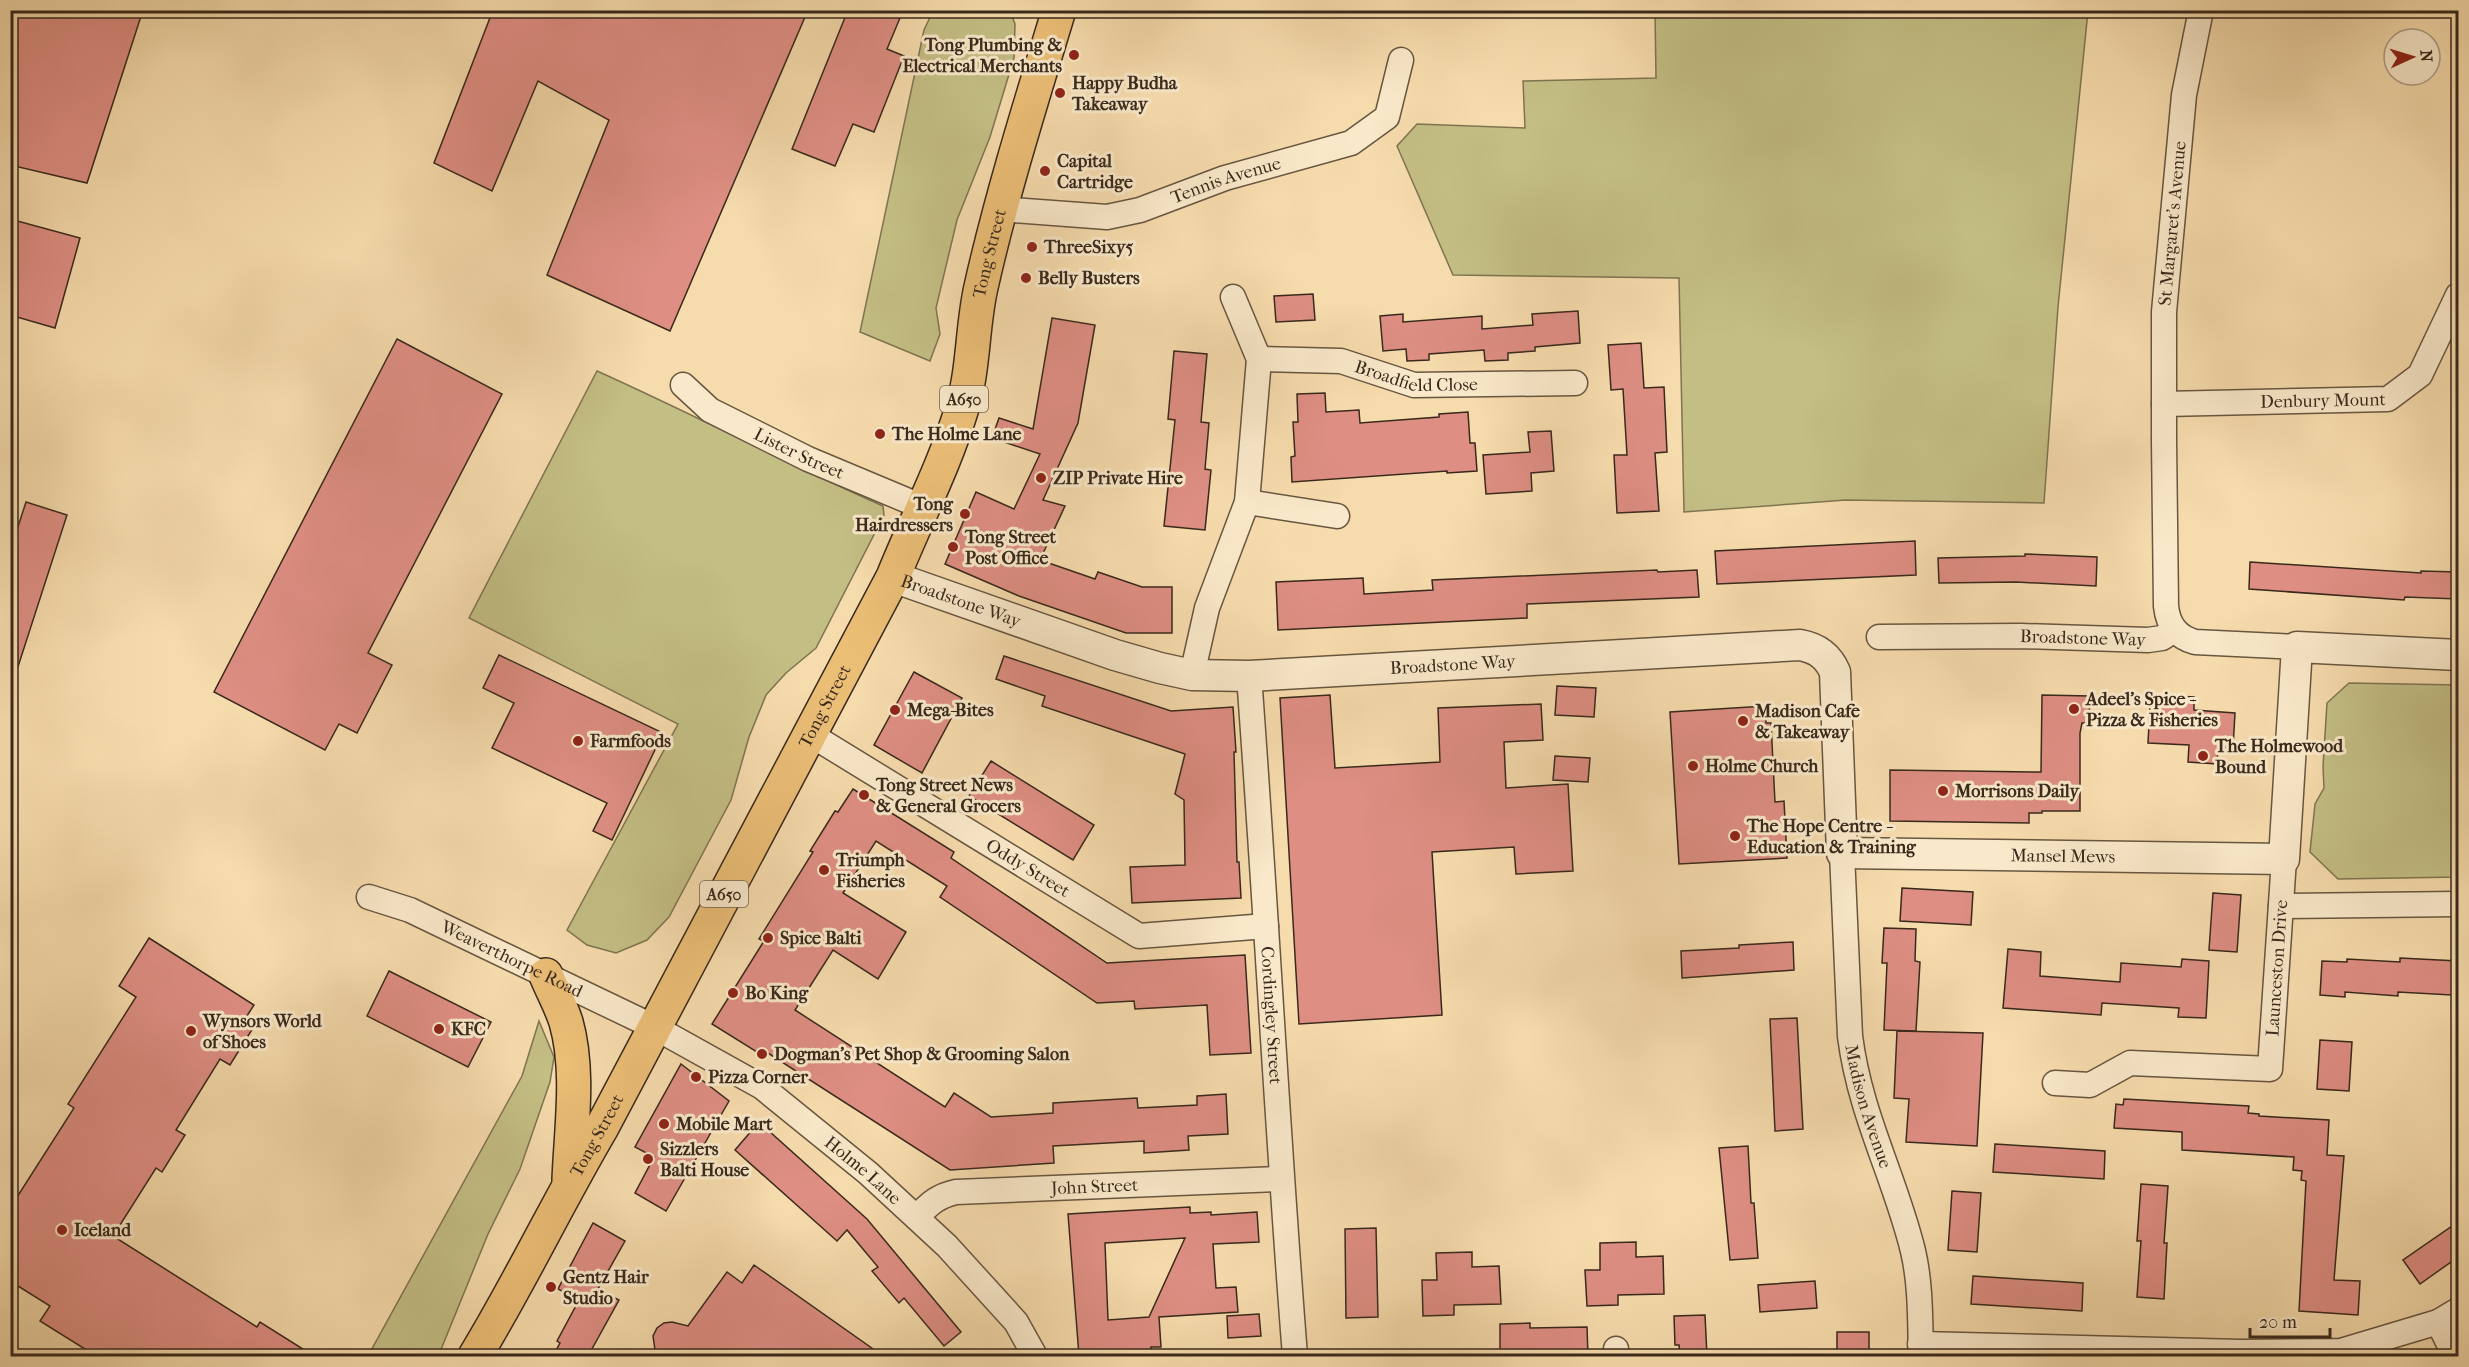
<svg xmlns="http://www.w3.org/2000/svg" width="2469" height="1367" font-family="'IM FELL French Canon',serif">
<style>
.green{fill:#c3be84;stroke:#7e7450;stroke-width:1.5}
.building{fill:#de8e83;stroke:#39291c;stroke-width:1.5;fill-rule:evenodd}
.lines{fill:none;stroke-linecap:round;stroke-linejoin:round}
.minor-casing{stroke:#685640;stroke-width:27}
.tertiary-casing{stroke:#685640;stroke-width:33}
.trunk-casing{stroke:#39291c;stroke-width:36}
.minor{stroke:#f9e8c9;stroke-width:24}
.tertiary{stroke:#f9e8c9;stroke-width:30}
.trunk{stroke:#ebbe76;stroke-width:33}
.poi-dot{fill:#8f2418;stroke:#f9e8c9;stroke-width:2}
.labels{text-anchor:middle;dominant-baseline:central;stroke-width:6;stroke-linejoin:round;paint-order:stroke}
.shield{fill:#f9e8c9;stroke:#736250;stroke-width:1.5}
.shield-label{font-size:16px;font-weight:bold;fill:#39291c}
.poi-label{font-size:18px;font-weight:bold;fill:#39291c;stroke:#f9e8c9;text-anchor:start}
.street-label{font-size:18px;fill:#39291c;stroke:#f9e8c9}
</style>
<rect width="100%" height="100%" fill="#f6dbac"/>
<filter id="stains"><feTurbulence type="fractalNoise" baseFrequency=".00333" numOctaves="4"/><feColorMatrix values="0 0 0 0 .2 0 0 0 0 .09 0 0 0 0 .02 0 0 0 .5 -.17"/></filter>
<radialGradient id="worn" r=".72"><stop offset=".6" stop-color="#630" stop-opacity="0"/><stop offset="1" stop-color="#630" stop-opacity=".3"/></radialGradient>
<g class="green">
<polygon points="933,11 1010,11 1015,24 1014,58 990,137 957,220 936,308 940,334 930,361 860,332 924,30"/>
<polygon points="1655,11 2088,11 2058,307 2044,503 1846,500 1684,512 1679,278 1453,275 1397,146 1417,124 1525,128 1523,81 1656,78"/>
<path d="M597,371C693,414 786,463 883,506L884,515L816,648L786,673L766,695L749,737L731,800L669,917L647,940L616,953L587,945L567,930L678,724L469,618Z"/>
<polygon points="2349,683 2458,685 2458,877 2338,879 2310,852 2315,804 2324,788 2323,767 2327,703"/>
<polygon points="539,1021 554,1057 550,1082 520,1169 488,1234 442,1347 437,1356 368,1356 522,1076"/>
</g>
<g class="building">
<polygon points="10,10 143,10 87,183 10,165"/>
<polygon points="493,10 808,10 670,331 547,275 609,120 538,81 492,191 434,163"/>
<polygon points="848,10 882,10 900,18 887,49 904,56 874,132 853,124 835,166 792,149"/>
<polygon points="10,219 80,238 55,328 10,315 10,270 16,251 10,250"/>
<polygon points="1313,294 1315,320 1276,322 1274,296"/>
<polygon points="1578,311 1580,343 1535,347 1535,351 1508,353 1508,360 1485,361 1484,350 1429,354 1429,360 1407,361 1406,349 1383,351 1380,316 1403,314 1403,322 1482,316 1482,329 1533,325 1532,314"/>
<polygon points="1052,318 1095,325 1078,423 1043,500 1065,506 1040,560 1095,579 1098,572 1142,587 1172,587 1172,633 1126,633 1019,596 945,564 976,492 1014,509 1040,454 992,438 999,418 1033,429"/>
<polygon points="397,339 502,394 368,653 392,665 357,733 339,724 325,750 214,692"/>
<polygon points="1641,343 1644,388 1664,387 1667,452 1655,453 1659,511 1617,513 1614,455 1627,455 1623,389 1611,390 1608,345"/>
<polygon points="1174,351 1207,354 1201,422 1209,423 1205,469 1211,470 1205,530 1164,526 1175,420 1168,419"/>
<polygon points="1325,393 1326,412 1359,410 1360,423 1439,417 1439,414 1468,412 1470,443 1475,443 1477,471 1447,473 1447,471 1292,482 1291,457 1295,456 1293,422 1298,422 1297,394"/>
<polygon points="1551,431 1554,471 1531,473 1532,491 1486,494 1483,455 1530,452 1528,432"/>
<polygon points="26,502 67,515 15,676 10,675 10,537 14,539"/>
<polygon points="1915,541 1916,575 1717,584 1715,551"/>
<polygon points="2025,554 2097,557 2096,586 2016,582 1939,583 1938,558 2025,556"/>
<polygon points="2250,562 2421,573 2421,571 2458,572 2458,599 2405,597 2404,600 2249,589"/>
<polygon points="1657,570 1658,572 1697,570 1699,597 1527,604 1527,618 1278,630 1276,582 1363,578 1364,594 1433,590 1432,580"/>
<polygon points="499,655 663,733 612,840 593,831 607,803 492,748 514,703 483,688"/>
<polygon points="1004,656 1171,711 1233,707 1236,752 1234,752 1237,862 1239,862 1241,898 1132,903 1130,867 1185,865 1184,800 1175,794 1185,754 1042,706 1045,696 996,679"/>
<polygon points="914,672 962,698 922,773 874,745"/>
<polygon points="1557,686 1596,688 1594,717 1555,715"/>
<polygon points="1330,695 1335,768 1440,762 1438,708 1541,704 1543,740 1504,742 1506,788 1568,784 1573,871 1516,874 1514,847 1432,852 1442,1015 1299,1024 1280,698"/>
<polygon points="2042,695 2090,696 2089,723 2082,723 2080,733 2080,811 2042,811 2042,813 2029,813 2029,823 1890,821 1890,770 2041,772"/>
<polygon points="2175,696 2194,697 2194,710 2235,713 2233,748 2218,747 2217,764 2188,762 2189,745 2148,743 2150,705 2174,706"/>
<polygon points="1765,706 1766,723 1771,723 1775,802 1784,801 1787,858 1679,864 1670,712"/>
<polygon points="1555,756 1590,758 1588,782 1553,780"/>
<polygon points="991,761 1094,825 1073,860 969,796"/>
<polygon points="853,789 954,852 951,858 1107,963 1245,955 1251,1053 1210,1055 1207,1005 1135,1009 1134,1001 1097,1003 940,897 947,886 876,841 843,893 906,932 878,979 833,950 795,1010 945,1107 954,1093 991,1117 1053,1113 1053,1103 1137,1098 1138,1108 1197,1105 1197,1096 1226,1094 1228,1134 1188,1136 1189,1150 1144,1153 1144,1141 1053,1146 1054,1163 950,1170 768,1053 765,1057 712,1024 764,941 759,939 813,852 810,851 835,811 838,812"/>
<polygon points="1902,888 1973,892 1971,925 1900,921"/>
<polygon points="2213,893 2241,895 2237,952 2209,950"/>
<polygon points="1884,928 1916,929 1915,961 1920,962 1916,1031 1884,1030 1887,963 1882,963"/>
<polygon points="149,938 254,1005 243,1022 253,1028 230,1065 220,1059 176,1130 185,1135 162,1172 156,1168 113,1236 257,1327 260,1322 314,1356 96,1356 40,1321 50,1306 10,1281 10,1208 74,1108 68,1104 136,997 119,986"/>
<polygon points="1793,942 1794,970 1682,978 1681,951 1739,948 1739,945"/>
<polygon points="2008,949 2041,952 2040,976 2120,982 2121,963 2181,967 2182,959 2209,961 2206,1018 2178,1017 2179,1008 2102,1003 2101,1015 2003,1008"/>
<polygon points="2400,958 2458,961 2458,991 2453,991 2452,995 2398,992 2398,996 2345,992 2345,997 2320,995 2322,961 2347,962 2347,959 2400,962"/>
<polygon points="389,971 491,1022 468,1067 367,1016"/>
<polygon points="1797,1018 1803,1129 1775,1131 1770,1019"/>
<polygon points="1897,1031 1983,1033 1977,1146 1906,1142 1909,1099 1894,1098"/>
<polygon points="2320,1040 2352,1042 2349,1091 2317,1089"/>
<polygon points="681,1064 729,1101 666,1211 635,1193 654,1157 635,1147"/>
<polygon points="2124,1099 2249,1106 2248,1113 2259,1114 2259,1116 2329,1120 2327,1155 2344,1156 2334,1280 2360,1281 2358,1315 2299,1311 2306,1181 2301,1180 2302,1171 2293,1170 2294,1157 2182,1150 2182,1132 2114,1128 2116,1104 2123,1105"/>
<polygon points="759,1122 867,1219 961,1332 944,1346 904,1298 899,1303 872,1271 878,1267 847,1230 837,1241 735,1150"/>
<polygon points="1995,1144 2105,1151 2104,1179 1993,1172"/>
<polygon points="1748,1146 1751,1203 1754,1203 1758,1258 1730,1260 1719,1148"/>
<polygon points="2141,1184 2168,1186 2164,1243 2167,1243 2164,1299 2137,1297 2141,1241 2137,1241"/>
<polygon points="1952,1191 1981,1193 1977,1252 1948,1250"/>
<path d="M1190,1207V1213L1211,1212V1215L1257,1212L1259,1242L1213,1244L1216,1288L1236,1287L1238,1312L1159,1317L1161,1347H1151V1351L1111,1353V1356H1079L1068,1214ZM1185,1238L1149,1317L1108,1320L1105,1243Z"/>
<polygon points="2458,1222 2458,1257 2420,1284 2403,1260"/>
<polygon points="593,1223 625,1241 598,1289 619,1300 588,1356 553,1356 560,1343 557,1341 579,1300 558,1289"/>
<polygon points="1376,1228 1378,1317 1346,1318 1345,1229"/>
<polygon points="1636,1242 1636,1257 1663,1256 1664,1294 1618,1295 1618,1305 1587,1306 1585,1270 1600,1270 1600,1243"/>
<polygon points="1472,1252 1472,1267 1499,1266 1501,1304 1454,1305 1454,1315 1423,1316 1422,1280 1437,1280 1436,1253"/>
<polygon points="754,1265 883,1356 661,1356 655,1350 653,1336 657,1328 664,1323 672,1322 688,1326 727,1272 742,1283"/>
<polygon points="1973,1276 2083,1283 2082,1311 1971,1304"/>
<polygon points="1815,1281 1817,1308 1760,1312 1758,1285"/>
<polygon points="1259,1314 1261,1336 1228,1338 1227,1316"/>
<polygon points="1705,1315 1707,1356 1680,1356 1679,1345 1675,1345 1674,1316"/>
<polygon points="1530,1323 1530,1328 1587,1327 1588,1356 1500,1354 1500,1324"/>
<rect x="1837" y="1332" width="32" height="24"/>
</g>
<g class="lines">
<defs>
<g id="minor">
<path id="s1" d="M1000,209L1107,217L1140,210L1225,178L1351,143L1387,117L1401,60"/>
<path id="s2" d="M1259,359L1341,361L1414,385L1575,383"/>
<path id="s3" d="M683,385L710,410L808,459L925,508"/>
<path id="s4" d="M2164,404L2388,399L2420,375L2458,295"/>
<path id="s5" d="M2164,437V312L2184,95L2201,10"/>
<path d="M2164,441L2166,606C2168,625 2177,637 2195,642L2297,647"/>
<polyline points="1247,502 1337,516"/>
<path id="s6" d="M1879,637L2021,636L2148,640L2162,638L2174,630"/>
<polyline points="1192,675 1207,608 1247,502 1259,359 1233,297"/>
<path id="s7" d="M1249,676C1266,903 1277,1130 1295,1356"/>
<path id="s8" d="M808,733L1139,936L1266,926"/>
<path id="s9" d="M1842,853L1850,1036C1860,1115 1895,1177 1913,1251C1921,1285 1920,1322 1921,1356"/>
<path id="s10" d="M369,897L410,910L654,1027L762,1087L868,1173L947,1246L1016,1322L1035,1356"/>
<polyline points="2281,906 2458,904"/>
<path id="s11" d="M2055,1083L2090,1085L2130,1063L2270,1069L2284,859"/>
<path id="s12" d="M917,1217C930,1203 938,1196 956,1192L1281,1179"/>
<polyline points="2438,1322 2455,1356"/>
<polyline points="1920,1344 2241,1352 2341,1351 2438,1322 2458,1310"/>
<polyline points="1616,1349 1616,1356"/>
</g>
<g id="tertiary">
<path id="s13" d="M893,577L1115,655L1160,668L1192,675L1249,676L1800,645C1817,648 1828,656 1835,672L1842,853L2284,859L2297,647L2458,655"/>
</g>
<g id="trunk">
<path d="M546,975C552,990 561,1006 566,1022C580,1071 571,1129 569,1180"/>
<path id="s14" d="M475,1356C520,1282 557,1204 601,1129L893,577C916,520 944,467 962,408C974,369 972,326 981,287C1002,194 1031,102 1059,10"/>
</g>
</defs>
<use href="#minor" class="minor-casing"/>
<use href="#tertiary" class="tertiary-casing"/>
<use href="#trunk" class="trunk-casing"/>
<use href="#minor" class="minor"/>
<use href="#tertiary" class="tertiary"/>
<use href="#trunk" class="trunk"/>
</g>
<g class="poi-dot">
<circle cx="1074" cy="55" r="6"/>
<circle cx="1060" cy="93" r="6"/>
<circle cx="1045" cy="171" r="6"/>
<circle cx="1032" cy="247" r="6"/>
<circle cx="1026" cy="278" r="6"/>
<circle cx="880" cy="434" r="6"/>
<circle cx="1041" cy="478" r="6"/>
<circle cx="965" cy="514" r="6"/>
<circle cx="953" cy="547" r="6"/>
<circle cx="2074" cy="709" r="6"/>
<circle cx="895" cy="710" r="6"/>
<circle cx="1743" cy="721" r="6"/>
<circle cx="578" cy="741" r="6"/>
<circle cx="2203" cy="756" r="6"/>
<circle cx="1693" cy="766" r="6"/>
<circle cx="1943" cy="791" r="6"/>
<circle cx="864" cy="795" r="6"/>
<circle cx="1735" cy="836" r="6"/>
<circle cx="824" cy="870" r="6"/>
<circle cx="768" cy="938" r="6"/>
<circle cx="733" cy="993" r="6"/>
<circle cx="439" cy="1029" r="6"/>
<circle cx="191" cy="1031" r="6"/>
<circle cx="762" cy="1054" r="6"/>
<circle cx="696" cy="1077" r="6"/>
<circle cx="664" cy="1124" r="6"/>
<circle cx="648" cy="1159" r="6"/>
<circle cx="62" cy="1230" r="6"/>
<circle cx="551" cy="1287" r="6"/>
</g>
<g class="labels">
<g class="shield">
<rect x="940" y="386" width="48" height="26" rx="4.5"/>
<rect x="700" y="881" width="48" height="26" rx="4.5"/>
</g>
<g class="shield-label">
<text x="964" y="399">A650</text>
<text x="724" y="894">A650</text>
</g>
<g class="poi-label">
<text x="1062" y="45" text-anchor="end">Tong Plumbing &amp;<tspan x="1062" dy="21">Electrical Merchants</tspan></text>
<text x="1072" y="83">Happy Budha<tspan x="1072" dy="21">Takeaway</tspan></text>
<text x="1057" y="161">Capital<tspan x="1057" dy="21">Cartridge</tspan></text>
<text x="1044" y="247">ThreeSixy5</text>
<text x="1038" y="278">Belly Busters</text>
<text x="892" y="434">The Holme Lane</text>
<text x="1053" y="478">ZIP Private Hire</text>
<text x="953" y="504" text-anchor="end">Tong<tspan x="953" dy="21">Hairdressers</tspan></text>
<text x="965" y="537">Tong Street<tspan x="965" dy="21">Post Office</tspan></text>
<text x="2086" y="699">Adeel's Spice -<tspan x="2086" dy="21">Pizza &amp; Fisheries</tspan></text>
<text x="907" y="710">Mega-Bites</text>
<text x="1755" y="711">Madison Cafe<tspan x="1755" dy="21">&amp; Takeaway</tspan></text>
<text x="590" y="741">Farmfoods</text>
<text x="2215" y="746">The Holmewood<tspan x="2215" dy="21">Bound</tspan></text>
<text x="1705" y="766">Holme Church</text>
<text x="876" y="785">Tong Street News<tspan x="876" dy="21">&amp; General Grocers</tspan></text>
<text x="1955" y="791">Morrisons Daily</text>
<text x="1747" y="826">The Hope Centre -<tspan x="1747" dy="21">Education &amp; Training</tspan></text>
<text x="836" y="860">Triumph<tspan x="836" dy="21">Fisheries</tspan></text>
<text x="780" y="938">Spice Balti</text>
<text x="745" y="993">Bo King</text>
<text x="203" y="1021">Wynsors World<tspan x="203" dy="21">of Shoes</tspan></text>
<text x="451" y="1029">KFC</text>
<text x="774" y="1054">Dogman's Pet Shop &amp; Grooming Salon</text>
<text x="708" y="1077">Pizza Corner</text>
<text x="676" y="1124">Mobile Mart</text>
<text x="660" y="1149">Sizzlers<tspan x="660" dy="21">Balti House</tspan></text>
<text x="74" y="1230">Iceland</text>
<text x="563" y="1277">Gentz Hair<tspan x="563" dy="21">Studio</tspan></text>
</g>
<g class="street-label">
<text stroke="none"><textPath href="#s1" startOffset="232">Tennis Avenue</textPath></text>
<text stroke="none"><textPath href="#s5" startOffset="214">St Margaret's Avenue</textPath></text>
<text stroke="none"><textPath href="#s14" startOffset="1224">Tong Street</textPath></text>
<text stroke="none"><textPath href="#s2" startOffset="160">Broadfield Close</textPath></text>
<text stroke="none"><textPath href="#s4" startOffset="159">Denbury Mount</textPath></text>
<text stroke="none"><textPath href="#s3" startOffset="136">Lister Street</textPath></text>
<text stroke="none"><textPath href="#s13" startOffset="72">Broadstone Way</textPath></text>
<text stroke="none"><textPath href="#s6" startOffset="204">Broadstone Way</textPath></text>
<text stroke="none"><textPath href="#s13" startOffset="576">Broadstone Way</textPath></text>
<text stroke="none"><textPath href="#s14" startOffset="738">Tong Street</textPath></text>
<text stroke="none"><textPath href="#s13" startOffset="1372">Mansel Mews</textPath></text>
<text stroke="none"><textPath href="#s8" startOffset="258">Oddy Street</textPath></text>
<text stroke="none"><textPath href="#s10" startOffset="156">Weaverthorpe Road</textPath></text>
<text stroke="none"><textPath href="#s11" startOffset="322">Launceston Drive</textPath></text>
<text stroke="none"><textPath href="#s7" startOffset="340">Cordingley Street</textPath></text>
<text stroke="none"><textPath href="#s9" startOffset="256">Madison Avenue</textPath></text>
<text stroke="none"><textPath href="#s14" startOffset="252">Tong Street</textPath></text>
<text stroke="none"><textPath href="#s10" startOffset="568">Holme Lane</textPath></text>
<text stroke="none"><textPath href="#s12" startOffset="186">John Street</textPath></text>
</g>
</g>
<rect width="2469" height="1367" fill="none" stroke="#f6dbac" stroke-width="36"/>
<rect x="12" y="12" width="2445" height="1343" fill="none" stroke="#39291c" stroke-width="3"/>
<rect x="18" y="18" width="2433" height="1331" fill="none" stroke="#39291c" stroke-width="1.5"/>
<g transform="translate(2412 57) rotate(86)"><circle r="28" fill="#f9e8c9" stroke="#ac9c84" stroke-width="1.5"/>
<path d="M0-4.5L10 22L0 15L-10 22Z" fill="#8f2418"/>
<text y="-9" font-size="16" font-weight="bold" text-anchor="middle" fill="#39291c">N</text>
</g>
<path d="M2250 1328v9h80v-9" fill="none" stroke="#39291c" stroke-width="3"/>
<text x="2259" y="1328" font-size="18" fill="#39291c" stroke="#f9e8c9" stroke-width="4.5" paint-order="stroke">20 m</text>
<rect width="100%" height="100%" filter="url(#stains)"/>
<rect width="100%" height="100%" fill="url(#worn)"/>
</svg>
